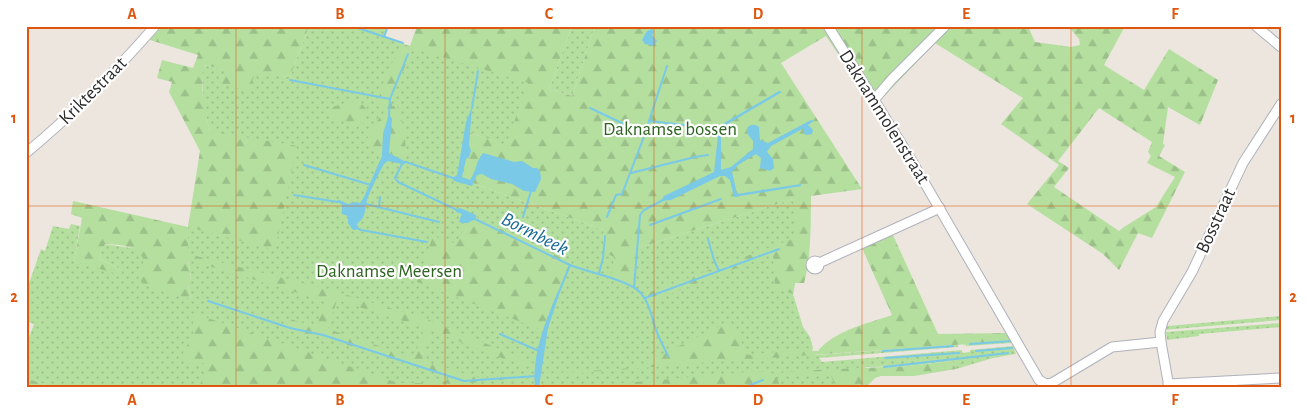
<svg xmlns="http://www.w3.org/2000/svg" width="1307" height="413" font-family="'Alegreya Sans',sans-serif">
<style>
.grass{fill:url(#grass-dots)}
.forest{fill:url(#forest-firs);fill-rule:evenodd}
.water{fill:#79c9e7}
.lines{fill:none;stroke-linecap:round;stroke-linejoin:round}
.stream{stroke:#79c9e7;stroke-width:2}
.minor-casing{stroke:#afb1bb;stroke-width:11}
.minor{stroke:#fff;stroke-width:9}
.grid{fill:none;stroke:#df570e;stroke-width:1;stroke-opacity:0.55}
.labels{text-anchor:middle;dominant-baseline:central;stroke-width:4.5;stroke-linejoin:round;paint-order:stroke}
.street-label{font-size:19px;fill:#2b2b2b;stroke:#fff}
.park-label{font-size:19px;fill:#2d641f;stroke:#fff}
.water-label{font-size:20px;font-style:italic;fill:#166994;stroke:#fff}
.neatline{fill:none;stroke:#df570e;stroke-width:2}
.grid-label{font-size:16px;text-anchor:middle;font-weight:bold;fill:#df570e}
</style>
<defs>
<pattern id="grass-dots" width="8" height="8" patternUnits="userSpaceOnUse" patternTransform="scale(1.25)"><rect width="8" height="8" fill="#b4df9f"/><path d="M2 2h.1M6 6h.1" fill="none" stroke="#9bc089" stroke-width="1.8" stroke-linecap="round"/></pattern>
<pattern id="forest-firs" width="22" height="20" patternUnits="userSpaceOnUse" patternTransform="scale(1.25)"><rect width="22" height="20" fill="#b4df9f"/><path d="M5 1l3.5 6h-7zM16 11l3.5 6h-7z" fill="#9bc089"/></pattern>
</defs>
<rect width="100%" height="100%" fill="#ece6df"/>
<g class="grass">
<polygon points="309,26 387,26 384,37 410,46 529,83 506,146 469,132 458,178 604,230 603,252 638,248 793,199 811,196 810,241 804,283 795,283 793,294 803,327 810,337 813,348 811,350 816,355 1011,341 1011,343 966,346 965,344 958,345 958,347 819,358 822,362 962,350 962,353 970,352 970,350 1013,346 1016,354 993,358 956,369 952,361 908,366 866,367 844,387 52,387 26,378 28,360 26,359 26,345 34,324 26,321 26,292 41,249 45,251 53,226 69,229 71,224 80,226 74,262 122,270 100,259 101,251 105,244 137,249 143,258 143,269 191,299 188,284 191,277 188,259 188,227 210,131 203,104 202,73 203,65 226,70 222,84 255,73 290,77"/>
<polygon points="572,26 595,26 572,96 549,89"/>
<polygon points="1281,316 1281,320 1163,330 1163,327 1168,326"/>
<polygon points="1281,323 1281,327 1199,334 1199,336 1167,340 1166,332"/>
</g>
<g class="forest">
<path d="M162,26H309L290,77L255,74L249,91L221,84L225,70L204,65C199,87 205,110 210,131L297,146L275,250L188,227V254L334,291L429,320L533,363L530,367L495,356L432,330L422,361L480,378L634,368L730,321L748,355L813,348L812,351H818C835,330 867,324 892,315L862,248L892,233L938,334L1006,333L1011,341L698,363L422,387H199L205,372L204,363L187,364L180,359L193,334V313L398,383H428V380L445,382L449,377L319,336L286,331L283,323L290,319L316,327L325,301L188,260L191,277L188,285L191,299L149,287L139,280L143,269V258C134,245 121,245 105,244L101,251L100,259L122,270V275L74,262L82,218L71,214L73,201L188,227L200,151L169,92L172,82L157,78L162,60L193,68L198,55L150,40ZM337,300L423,327L415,358L328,329Z"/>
<path d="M417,26H572L549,89L572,96L595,26H1028L1035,42L1071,47L1080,45L1079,39L1068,26H1125L1104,65L1144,90L1169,49L1218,80L1200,125L1168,107L1163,144L1165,145L1159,156L1185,172L1152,238L1138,233L1119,270L1103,254L1027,204L1059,165L1001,124L1023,98L935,43L874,107L826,36L781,63L862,189L811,196C810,225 812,255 804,283H795L793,294L775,288L773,254L649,302L645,294L795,238L793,199L638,248L635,289L611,278L614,257L603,252L604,230L458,178L468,132L506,145L528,83L413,48L391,99L392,106H397C403,122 407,141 405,159L389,153L391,141L388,117L383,134L382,156L370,149L365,143L374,125L384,112L378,103C383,81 389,62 405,45L410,46ZM1099,108L1152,142L1148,152L1151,156L1147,163L1175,177L1156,207L1124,227L1119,231L1054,187L1069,168L1058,161Z"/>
<path d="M356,100L361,103L367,110C367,118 365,124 357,127L348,122L335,120L326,113C336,102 345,106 356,100Z"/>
<polygon points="470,214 572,263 558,291 542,330 417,282 419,275 392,268 394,261 422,268 433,236 457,244"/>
<polygon points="952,361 956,369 914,376 881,376 875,378 866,387 836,387 830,374 777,377 780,387 580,387 759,371 775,374 792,371 908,366"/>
<polygon points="26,378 52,387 26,387"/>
</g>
<g class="water">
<polygon points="652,29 654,32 652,35 657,41 654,46 645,44 642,40 647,31"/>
<path d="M779,91L782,92L724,126L721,131V170L731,167L753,149V141L747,133L748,127C752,124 755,124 759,127L760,140L768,143L811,120L814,121L808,125L813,130L812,134L806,135L804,133V128L771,146L767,152L773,159L774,168L770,171L760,168L761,158L756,154L738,165L732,172L737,194L801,184V186L734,197L730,180L725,176H720L671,200L661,201L664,196L714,172L719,126Z"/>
<path d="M472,107L469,145L471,151L469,157L466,159L462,177L470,180C477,170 475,163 483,153L514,162L522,161L533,168H537L540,171L541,179L535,192L524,191L512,184L491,179L482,174L477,175L472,186L454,181L452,178L457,175L466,122Z"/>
<path d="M389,114L392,119L389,153L406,162L402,164L388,161L384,164C380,171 370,191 367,200C364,211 367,216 357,224L358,228L356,230H353L348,223V216L342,214V205L337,201L339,200L348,204L355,202L360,203L364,197L382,156L383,134Z"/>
<polygon points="460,208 476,215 476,219 467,223 461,223 459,221 462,214 456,212 456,210"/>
<path d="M558,291L560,292L548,328L539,387H535C532,353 546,321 558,291Z"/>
</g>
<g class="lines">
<g class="stream">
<polyline points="352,26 403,43"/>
<polyline points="384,37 388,26"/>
<polyline points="667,66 649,121 710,128"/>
<polyline points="290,80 390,99"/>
<polyline points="472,108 478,71"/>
<polyline points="590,108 645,134 649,121"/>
<polyline points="389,115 390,99 408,54"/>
<polyline points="406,162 402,164 395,178 398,182 457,210"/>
<polyline points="406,162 453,178"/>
<polyline points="304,165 371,185"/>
<polyline points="631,173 695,157 708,155"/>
<polyline points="294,195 338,202"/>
<polyline points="366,204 439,222"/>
<polyline points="379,207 380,197"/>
<polyline points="523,217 531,191"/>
<polyline points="607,217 616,195 622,194 645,134"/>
<polyline points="475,219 570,265 559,292"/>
<polyline points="650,225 721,199"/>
<polyline points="357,228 361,230 427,242"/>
<polyline points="708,239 714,260 719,271"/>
<path d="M570,265C590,273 614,276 633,287C647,294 651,313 655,327C658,337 664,347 668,356"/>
<polyline points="599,273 603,258 605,236"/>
<polyline points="634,287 640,215 644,210 663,200"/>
<polyline points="645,298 779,249"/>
<polyline points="208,301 290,328 323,335 464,381 536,376"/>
<polyline points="500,334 539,351"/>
<polyline points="970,344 1011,341"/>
<polyline points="883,351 953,346"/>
<polyline points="976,351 1012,348"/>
<polyline points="885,358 959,353"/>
<polyline points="884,367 1008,353"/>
<polyline points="745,387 763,380"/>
</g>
<defs>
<g id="minor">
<polyline points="828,26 909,156 1039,380 1046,384 1047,387"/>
<polyline points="1256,26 1281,47"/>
<polyline points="874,100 892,79 945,26"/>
<path d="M26,153C73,114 115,72 155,26"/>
<circle cx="815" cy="265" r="4"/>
<polyline points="819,263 940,208"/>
<polyline points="1046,384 1052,383 1112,347 1161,342"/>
<polyline points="1168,384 1281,378"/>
<polyline points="1169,387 1161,342 1160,332 1163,321 1192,272 1243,163 1281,104"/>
</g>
</defs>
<use href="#minor" class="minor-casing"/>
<use href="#minor" class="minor"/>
</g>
<path class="grid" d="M236,26V387M445,26V387M654,26V387M862,26V387M1071,26V387M26,206H1281"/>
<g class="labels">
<g class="street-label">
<text transform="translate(93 91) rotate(-45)">Kriktestraat</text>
<text transform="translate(884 117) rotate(58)">Daknammolenstraat</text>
<text transform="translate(1216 221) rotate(-65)">Bosstraat</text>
</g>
<g class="park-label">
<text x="670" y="129">Daknamse bossen</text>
<text x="389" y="271">Daknamse Meersen</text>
</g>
<g class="water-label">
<text transform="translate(535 234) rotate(27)">Bormbeek</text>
</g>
</g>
<rect width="1307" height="413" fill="none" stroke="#ffffff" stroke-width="55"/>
<rect x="28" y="28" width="1252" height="358" class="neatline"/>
<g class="grid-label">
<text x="132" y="19">A</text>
<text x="340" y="19">B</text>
<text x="549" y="19">C</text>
<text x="758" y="19">D</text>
<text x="966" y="19">E</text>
<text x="1175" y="19">F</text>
<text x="14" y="123">1</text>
<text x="1293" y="123">1</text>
<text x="14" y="302">2</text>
<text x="1293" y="302">2</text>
<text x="132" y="405">A</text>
<text x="340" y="405">B</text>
<text x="549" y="405">C</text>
<text x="758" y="405">D</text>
<text x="966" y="405">E</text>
<text x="1175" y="405">F</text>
</g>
</svg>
